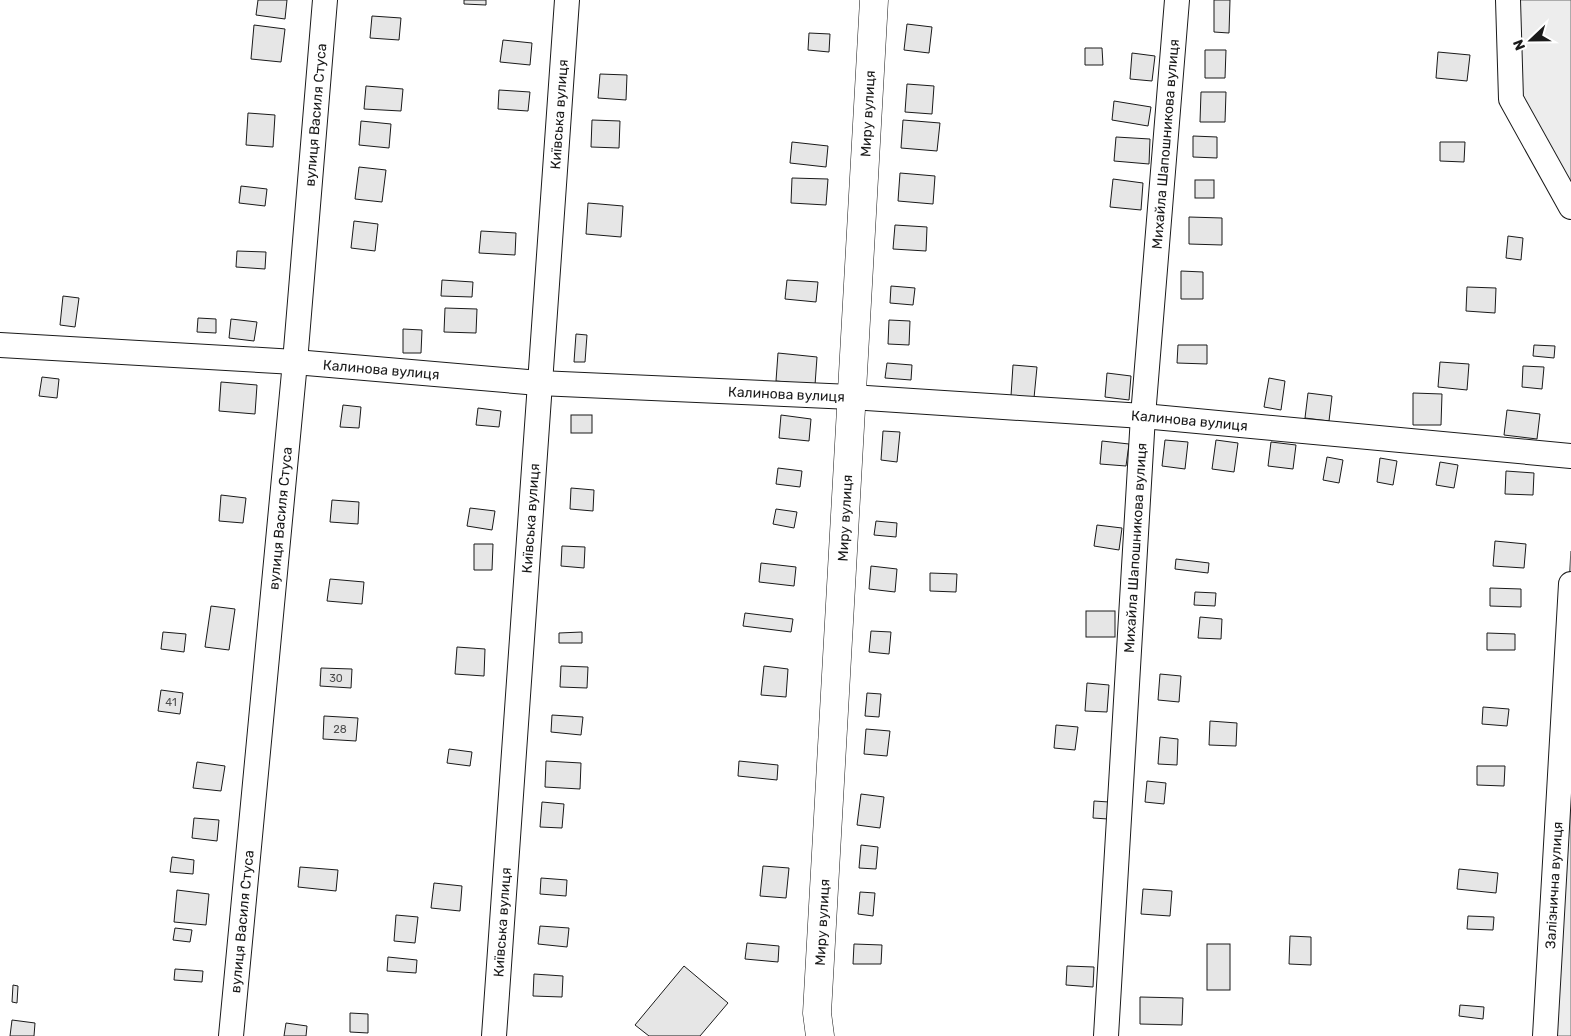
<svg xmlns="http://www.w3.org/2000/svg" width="1571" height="1036" font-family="Rubik,sans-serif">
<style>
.built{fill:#ededed;stroke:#6a6a6a}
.building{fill:#e6e6e6;stroke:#1a1a1a}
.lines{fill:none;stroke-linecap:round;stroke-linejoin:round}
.minor-casing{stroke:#1a1a1a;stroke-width:26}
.major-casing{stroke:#1a1a1a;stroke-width:29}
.minor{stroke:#fff;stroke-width:24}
.major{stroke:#fff;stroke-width:28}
.labels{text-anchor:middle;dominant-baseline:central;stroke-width:4;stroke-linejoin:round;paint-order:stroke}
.number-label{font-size:11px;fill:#4d4d4d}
.street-label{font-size:14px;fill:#1a1a1a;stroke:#fff}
</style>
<rect width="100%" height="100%" fill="#fff"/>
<g class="built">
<polygon points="1508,0 1571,0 1571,207 1511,99"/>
<polygon points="1571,551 1571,1036 1543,1036 1554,778"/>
</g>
<g class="building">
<polygon points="258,0 287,0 285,19 256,15"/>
<polygon points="464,0 486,0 486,5 464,4"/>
<polygon points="1214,0 1230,0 1229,33 1214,32"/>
<polygon points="372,16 401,18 399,40 370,38"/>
<polygon points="907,24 932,27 929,53 904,50"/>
<polygon points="254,25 285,29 281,62 251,59"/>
<polygon points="809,33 830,34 829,52 808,50"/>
<polygon points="503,40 532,43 530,65 500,62"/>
<polygon points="1085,48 1102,48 1103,65 1085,65"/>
<polygon points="1205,50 1226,50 1225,78 1205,78"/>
<polygon points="1438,52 1470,55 1467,81 1436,78"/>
<polygon points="1132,53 1155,56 1152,81 1130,79"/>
<polygon points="600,74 627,75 626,100 598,98"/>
<polygon points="907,84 934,86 932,114 905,112"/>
<polygon points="366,86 403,89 401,111 364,109"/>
<polygon points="499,90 530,92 528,111 498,109"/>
<polygon points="1201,92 1226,92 1225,122 1200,122"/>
<polygon points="1114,101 1151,107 1148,126 1112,120"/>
<polygon points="248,113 275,115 273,147 246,145"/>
<polygon points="592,120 620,121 619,148 591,147"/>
<polygon points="903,120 940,123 937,151 901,148"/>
<polygon points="361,121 391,124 389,148 359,145"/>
<polygon points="1193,136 1217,137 1217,158 1193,157"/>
<polygon points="1116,137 1150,139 1149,164 1114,161"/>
<polygon points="792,142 828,146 826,167 790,163"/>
<polygon points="1440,142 1465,142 1464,162 1440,161"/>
<polygon points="359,167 386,170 382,202 355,199"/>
<polygon points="900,173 935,176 933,204 898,201"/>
<polygon points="792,178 828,179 826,205 791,203"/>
<polygon points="1113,179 1143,183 1141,210 1110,207"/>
<rect x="1195" y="180" width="19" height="18"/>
<polygon points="241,186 267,189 265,206 239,203"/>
<polygon points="588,203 623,206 621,237 586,234"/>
<polygon points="1189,217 1222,218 1222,245 1189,244"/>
<polygon points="354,221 378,224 375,251 351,248"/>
<polygon points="895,225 927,227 926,251 893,249"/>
<polygon points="481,231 516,233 515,255 479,253"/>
<polygon points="1508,236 1523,238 1521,260 1506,258"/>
<polygon points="237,251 266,252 265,269 236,267"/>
<polygon points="1181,271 1203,272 1203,299 1181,299"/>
<polygon points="442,280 473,282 472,297 441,296"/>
<polygon points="787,280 818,282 816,302 785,299"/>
<polygon points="891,286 915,288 913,305 890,303"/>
<polygon points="1467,287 1496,288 1495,313 1466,311"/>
<polygon points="63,296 79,298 75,327 60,325"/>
<polygon points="445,308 477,309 476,333 444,332"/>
<polygon points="198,318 216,319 216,333 197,332"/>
<polygon points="231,319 257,322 254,341 229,338"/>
<polygon points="889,320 910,321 909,345 888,344"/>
<polygon points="403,329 422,330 421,353 403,353"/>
<polygon points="576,334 587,335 585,362 574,362"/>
<polygon points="1178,345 1207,345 1207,364 1177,363"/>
<polygon points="1534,345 1555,346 1554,358 1533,356"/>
<polygon points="778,353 817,357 815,385 776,381"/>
<polygon points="1440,362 1469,364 1467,390 1438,387"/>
<polygon points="887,363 912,365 911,380 885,378"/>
<polygon points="1013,365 1037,367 1034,398 1011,396"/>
<polygon points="1523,366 1544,367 1542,389 1522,387"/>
<polygon points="1107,373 1131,376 1129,400 1105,397"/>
<polygon points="42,377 59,379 57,398 39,396"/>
<polygon points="1269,378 1285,381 1281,410 1264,407"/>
<polygon points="221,382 257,385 255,414 219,411"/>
<polygon points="1308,393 1332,396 1329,421 1305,418"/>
<polygon points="1413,393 1442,394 1441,425 1413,425"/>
<polygon points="343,405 361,407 359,428 340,427"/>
<polygon points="478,408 501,411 499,427 476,425"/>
<polygon points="1507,410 1540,414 1537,439 1504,435"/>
<rect x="571" y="415" width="21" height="18"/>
<polygon points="781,415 811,419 809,441 779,438"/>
<polygon points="883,431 900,432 897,462 881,460"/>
<polygon points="1165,440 1188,442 1185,469 1162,466"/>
<polygon points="1216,440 1238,443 1234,472 1212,469"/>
<polygon points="1102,441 1129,444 1126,466 1100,464"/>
<polygon points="1271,442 1296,445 1293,469 1268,466"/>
<polygon points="1327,457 1343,460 1339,483 1323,480"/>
<polygon points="1380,458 1397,461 1393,485 1377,482"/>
<polygon points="1440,462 1458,465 1454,488 1436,485"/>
<polygon points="778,468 802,471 800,487 776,484"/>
<polygon points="1506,471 1534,473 1533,495 1505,494"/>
<polygon points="571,488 594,490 593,511 570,509"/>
<polygon points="221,495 246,498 243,523 219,521"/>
<polygon points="332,500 359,502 358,524 330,522"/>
<polygon points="470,508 495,511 492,530 467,526"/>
<polygon points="776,509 797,512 794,528 773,524"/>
<polygon points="876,521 897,523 896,537 874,535"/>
<polygon points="1097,525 1122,528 1119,550 1094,546"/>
<polygon points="1495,541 1526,544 1524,568 1493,566"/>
<polygon points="474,544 493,544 492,570 474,570"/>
<polygon points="562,546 585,547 584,568 561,566"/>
<polygon points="1176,559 1209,563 1208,573 1175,569"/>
<polygon points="761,563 796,567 794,586 759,582"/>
<polygon points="871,566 897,569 895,592 869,589"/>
<polygon points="930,573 957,574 956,592 930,591"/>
<polygon points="330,579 364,582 362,604 327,601"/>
<polygon points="1490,588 1521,589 1521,607 1490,606"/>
<polygon points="1195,592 1216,593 1215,606 1194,605"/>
<polygon points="211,606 235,609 229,650 205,647"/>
<rect x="1086" y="611" width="29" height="26"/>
<polygon points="745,613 793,619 791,632 743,626"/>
<polygon points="1200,617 1222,619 1221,639 1198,638"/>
<polygon points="871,631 891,632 889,654 869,652"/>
<polygon points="163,632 186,634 184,652 161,649"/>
<polygon points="582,632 582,643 559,643 559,633"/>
<polygon points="1487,633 1515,634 1515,650 1487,650"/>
<polygon points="457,647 485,649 484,676 455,674"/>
<polygon points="561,666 588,667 587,688 560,687"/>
<polygon points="764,666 788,669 786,697 761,695"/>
<polygon points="321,668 352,669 351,688 320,686"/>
<polygon points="1160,674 1181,676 1179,702 1158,700"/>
<polygon points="1087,683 1109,685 1107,712 1085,711"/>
<polygon points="161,690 183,693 180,714 158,711"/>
<polygon points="867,693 881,694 879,717 865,716"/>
<polygon points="1483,707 1509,709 1507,726 1482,724"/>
<polygon points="552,715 583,717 581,735 551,732"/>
<polygon points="324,716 358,718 356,741 323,739"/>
<polygon points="1210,721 1237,723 1236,746 1209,745"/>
<polygon points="1056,725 1078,727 1075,750 1054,748"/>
<polygon points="866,729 890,731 887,756 864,754"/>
<polygon points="1160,737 1178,739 1177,765 1158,764"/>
<polygon points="449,749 472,752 470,766 447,763"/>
<polygon points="546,761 581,763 580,789 545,787"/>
<polygon points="739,761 778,765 777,780 738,776"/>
<polygon points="197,762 225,766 221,791 193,788"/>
<polygon points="1477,766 1505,766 1504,786 1477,785"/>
<polygon points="1147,781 1166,783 1164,804 1145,802"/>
<polygon points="861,794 884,797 880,828 857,825"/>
<polygon points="1094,801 1109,802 1108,819 1093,818"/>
<polygon points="542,802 564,804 562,828 540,827"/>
<polygon points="194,818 219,820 217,841 192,838"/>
<polygon points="861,845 878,847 876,869 859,868"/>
<polygon points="172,857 194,860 193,874 170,872"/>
<polygon points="763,866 789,868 786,898 760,896"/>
<polygon points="300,867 338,870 336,891 298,887"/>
<polygon points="1459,869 1498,873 1496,893 1457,889"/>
<polygon points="541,878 567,880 566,896 540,894"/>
<polygon points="434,883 462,886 460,911 431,908"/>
<polygon points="1143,889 1172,891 1170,916 1141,914"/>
<polygon points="177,890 209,894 206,925 174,922"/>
<polygon points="860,892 875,893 873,916 858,914"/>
<polygon points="396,915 418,917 415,943 394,941"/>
<polygon points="1468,916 1494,917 1493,930 1467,929"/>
<polygon points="540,926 569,928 567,947 538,944"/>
<polygon points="175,928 192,930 190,942 173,940"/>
<polygon points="1290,936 1311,937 1311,965 1289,964"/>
<polygon points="747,943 779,946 778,962 745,959"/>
<polygon points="854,944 882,945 881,964 853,964"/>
<rect x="1207" y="944" width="23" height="46"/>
<polygon points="388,957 417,960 416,973 387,971"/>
<polygon points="684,966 728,1003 700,1036 649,1036 635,1025"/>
<polygon points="1067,966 1094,967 1093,987 1066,985"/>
<polygon points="175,969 203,971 202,982 174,980"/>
<polygon points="534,974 563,976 562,997 533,996"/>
<polygon points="13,985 18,986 17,1003 12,1002"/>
<polygon points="1140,997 1183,998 1182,1025 1140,1024"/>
<polygon points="1460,1005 1484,1007 1483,1019 1459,1016"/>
<polygon points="350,1013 368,1014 368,1033 350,1032"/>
<polygon points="12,1020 35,1023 34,1036 10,1036"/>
<polygon points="286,1023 307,1026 306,1036 284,1036"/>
</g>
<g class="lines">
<defs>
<g id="minor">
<polyline points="1508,0 1511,99 1571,207"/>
<path id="s1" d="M0,345L295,362L539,383L851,397L1143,416L1571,456"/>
<path id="s2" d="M231,1036L295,362L325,0"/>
<path id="s3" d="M494,1036L567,0"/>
<path id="s4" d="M1106,1036L1143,416L1177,0"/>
<path id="s5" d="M1545,1036L1571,584"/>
</g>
<g id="major">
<path id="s6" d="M820,1036L817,1013L874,0"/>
</g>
</defs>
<use href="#minor" class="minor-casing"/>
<use href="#major" class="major-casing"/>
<use href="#minor" class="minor"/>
<use href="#major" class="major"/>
</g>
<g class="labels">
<g class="number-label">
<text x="336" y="678">30</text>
<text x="171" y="702">41</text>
<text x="340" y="729">28</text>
</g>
<g class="street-label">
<text stroke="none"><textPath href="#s3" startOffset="924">Київська вулиця</textPath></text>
<text stroke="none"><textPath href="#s6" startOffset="924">Миру вулиця</textPath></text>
<text stroke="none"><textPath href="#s2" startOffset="925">вулиця Василя Стуса</textPath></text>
<text stroke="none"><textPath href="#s4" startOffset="894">Михайла Шапошникова вулиця</textPath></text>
<text stroke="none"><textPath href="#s1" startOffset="382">Калинова вулиця</textPath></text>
<text stroke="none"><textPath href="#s1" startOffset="788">Калинова вулиця</textPath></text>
<text stroke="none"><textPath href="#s1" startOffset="1192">Калинова вулиця</textPath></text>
<text stroke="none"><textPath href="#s2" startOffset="520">вулиця Василя Стуса</textPath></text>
<text stroke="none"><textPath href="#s3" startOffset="519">Київська вулиця</textPath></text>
<text stroke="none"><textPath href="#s6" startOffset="519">Миру вулиця</textPath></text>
<text stroke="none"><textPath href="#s4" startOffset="489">Михайла Шапошникова вулиця</textPath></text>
<text stroke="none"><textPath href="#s5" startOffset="151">Залізнична вулиця</textPath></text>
<text stroke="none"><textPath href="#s2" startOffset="115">вулиця Василя Стуса</textPath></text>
<text stroke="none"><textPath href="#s3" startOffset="114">Київська вулиця</textPath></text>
<text stroke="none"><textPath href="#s6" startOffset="114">Миру вулиця</textPath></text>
</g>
</g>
<g transform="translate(1531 40) rotate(248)" stroke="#ffffff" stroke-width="4" paint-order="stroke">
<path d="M0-4L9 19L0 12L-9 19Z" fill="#1a1a1a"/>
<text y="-8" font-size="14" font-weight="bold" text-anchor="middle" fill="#1a1a1a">N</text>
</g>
</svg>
